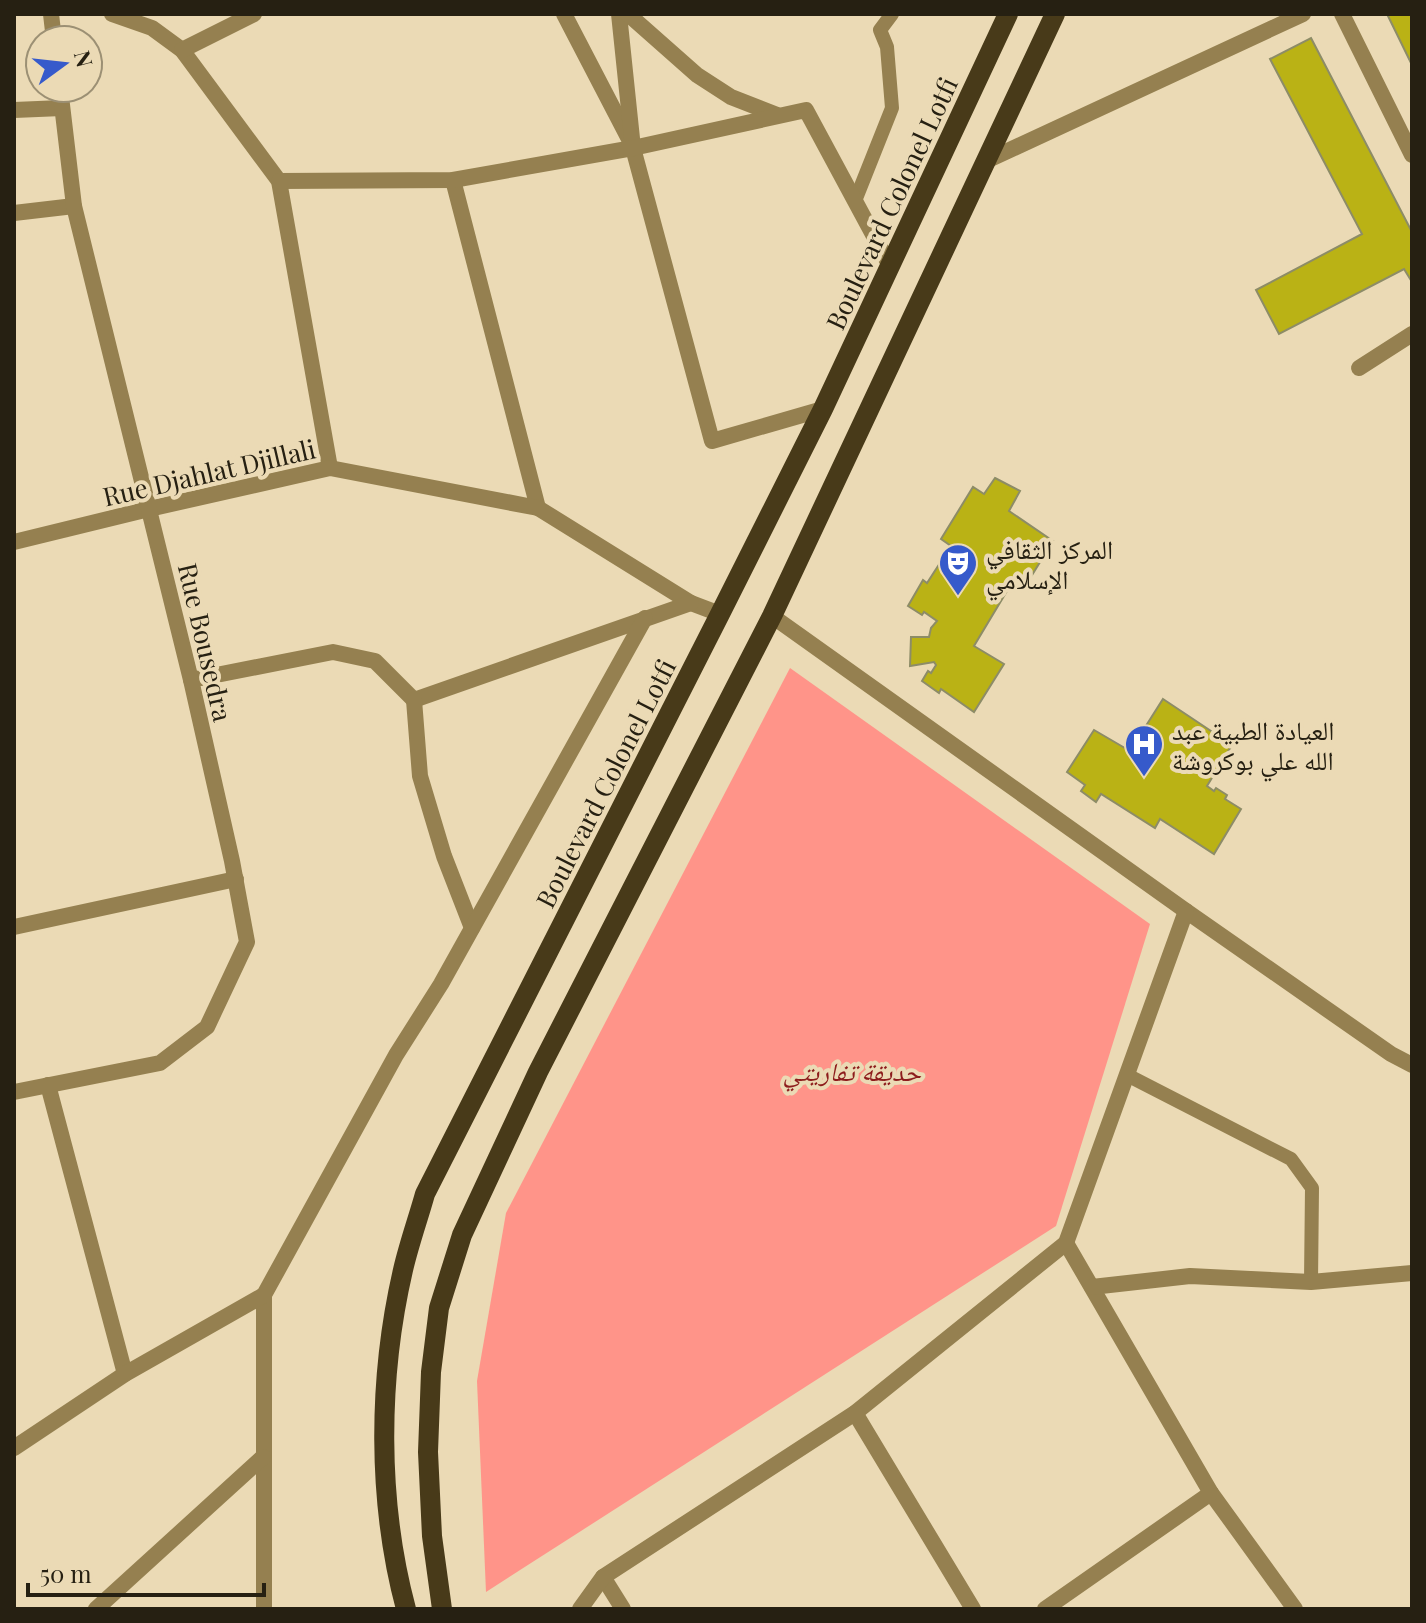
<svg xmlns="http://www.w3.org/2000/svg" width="1426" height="1623" font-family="'Playfair Display','Noto Naskh Arabic',serif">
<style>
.green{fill:#ff9489}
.building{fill:#bab215;stroke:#8d8c67;stroke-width:2}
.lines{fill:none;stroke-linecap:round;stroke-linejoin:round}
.service{stroke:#958050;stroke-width:14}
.minor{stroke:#958050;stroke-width:16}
.primary{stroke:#483a19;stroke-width:20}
.labels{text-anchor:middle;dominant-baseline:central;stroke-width:8;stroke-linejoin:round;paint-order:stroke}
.street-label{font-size:26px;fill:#262012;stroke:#ebdab5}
.poi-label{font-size:26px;fill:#262012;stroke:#ebdab5;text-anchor:start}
.park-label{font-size:26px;font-style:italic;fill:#8d1c1c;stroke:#ebdab5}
</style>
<rect width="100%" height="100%" fill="#ebdab5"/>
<polygon class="green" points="790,668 1150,924 1056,1226 486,1592 477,1381 506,1213"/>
<g class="building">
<polygon points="1387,14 1412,14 1412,65"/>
<polygon points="1311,38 1412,232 1412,282 1404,269 1279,334 1256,290 1362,234 1270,59"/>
<polygon points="995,478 1020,491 1009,511 1053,541 1024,588 1013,581 974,646 1004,664 974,712 941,689 939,693 922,681 928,671 931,673 936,665 934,662 910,666 911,637 929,637 931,628 937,621 924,612 922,615 908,606 923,580 927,583 951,546 941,539 973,487 984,494"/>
<polygon points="1163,699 1232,745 1207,786 1214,791 1216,788 1227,795 1225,799 1241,809 1214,854 1160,819 1155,828 1101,794 1096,802 1081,791 1085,785 1067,772 1094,730 1130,751"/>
</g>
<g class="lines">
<g class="service">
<polyline points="855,201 892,108 887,47 880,30 892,14"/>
<polyline points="1127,1075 1291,1159 1312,1188 1311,1282"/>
</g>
<g class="minor">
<polyline points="51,14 54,40"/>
<polyline points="112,14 152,28 182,50 279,181 330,468"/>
<polyline points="564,14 629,139"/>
<polyline points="619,14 633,148 712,441 823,409"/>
<polyline points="628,14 697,75 731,97 777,115"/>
<polyline points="1342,14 1412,155"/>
<polyline points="182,50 254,14"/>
<polyline points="14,110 62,108"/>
<polyline points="986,161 1303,14"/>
<polyline points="453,180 538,508"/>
<polyline points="279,181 453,180 633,148 806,110 890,266"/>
<polyline points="14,213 74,206"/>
<polyline points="1359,368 1412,334"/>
<polyline points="14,542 149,509 330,468 538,508 691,603 720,614"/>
<polyline points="772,616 1186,911 1391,1054 1412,1065"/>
<polyline points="191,680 333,652 375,661 414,700 691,603"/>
<polyline points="414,700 420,776 444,856 472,928"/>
<polyline points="14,927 236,879"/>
<polyline points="48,1085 125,1374"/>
<polyline points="14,1092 160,1063 207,1027 247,942 232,861 191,680 74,206 60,88"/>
<polyline points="1066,1243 1211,1493 1295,1609"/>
<polyline points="1092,1287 1190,1276 1311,1282 1412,1273"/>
<polyline points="264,1295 264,1609"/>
<polyline points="855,1413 973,1609"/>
<polyline points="14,1448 125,1374 264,1295 396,1055 441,984 645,618"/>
<polyline points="603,1577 623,1609"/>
<polyline points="96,1609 263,1457"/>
<polyline points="580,1609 603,1577 855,1413 1066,1243 1186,911"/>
<polyline points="1045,1609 1211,1493"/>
</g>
<g class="primary">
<path d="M406,1609C377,1501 378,1378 403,1270C409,1244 418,1219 425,1194L720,614L823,409L1008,14"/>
<polyline points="442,1609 432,1536 428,1452 431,1372 439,1308 462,1235 538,1072 772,616 1055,14"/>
</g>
</g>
<defs>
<symbol id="theatre-pin" viewBox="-11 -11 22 30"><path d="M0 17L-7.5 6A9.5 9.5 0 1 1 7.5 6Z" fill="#365acb" stroke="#ebdab5"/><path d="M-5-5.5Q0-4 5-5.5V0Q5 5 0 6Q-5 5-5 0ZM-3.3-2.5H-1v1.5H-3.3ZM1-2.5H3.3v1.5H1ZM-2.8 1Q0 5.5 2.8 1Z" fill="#fff"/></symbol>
<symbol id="hospital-pin" viewBox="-11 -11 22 30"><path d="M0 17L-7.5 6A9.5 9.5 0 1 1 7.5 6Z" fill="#365acb" stroke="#ebdab5"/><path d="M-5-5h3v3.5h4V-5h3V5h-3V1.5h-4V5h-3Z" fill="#fff"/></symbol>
</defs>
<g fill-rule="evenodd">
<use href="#theatre-pin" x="936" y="541" width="44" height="60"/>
<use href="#hospital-pin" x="1122" y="722" width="44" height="60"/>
</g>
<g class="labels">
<g class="street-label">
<text transform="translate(891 203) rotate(-65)">Boulevard Colonel Lotfi</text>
<text transform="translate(209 472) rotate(-13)">Rue Djahlat Djillali</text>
<text transform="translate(206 642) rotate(77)">Rue Bousedra</text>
<text transform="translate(605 783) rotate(-63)">Boulevard Colonel Lotfi</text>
</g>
<g class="poi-label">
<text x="986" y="548">المركز الثقافي<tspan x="986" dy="30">الإسلامي</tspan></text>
<text x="1172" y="729">العيادة الطبية عبد<tspan x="1172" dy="30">الله علي بوكروشة</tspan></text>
</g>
<g class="park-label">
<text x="852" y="1070">حديقة تفاريتي</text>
</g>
</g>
<rect width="1426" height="1623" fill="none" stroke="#262012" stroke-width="32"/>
<g transform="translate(64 64) rotate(75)"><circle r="38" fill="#ebdab5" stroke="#9c9074" stroke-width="2"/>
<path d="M0-6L14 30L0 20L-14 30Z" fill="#365acb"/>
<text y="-12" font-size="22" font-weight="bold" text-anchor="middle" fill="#262012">N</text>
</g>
<path d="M28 1583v12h236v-12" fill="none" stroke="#262012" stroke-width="4"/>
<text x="40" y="1583" font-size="24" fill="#262012" stroke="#ebdab5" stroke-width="6" paint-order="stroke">50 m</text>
</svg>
